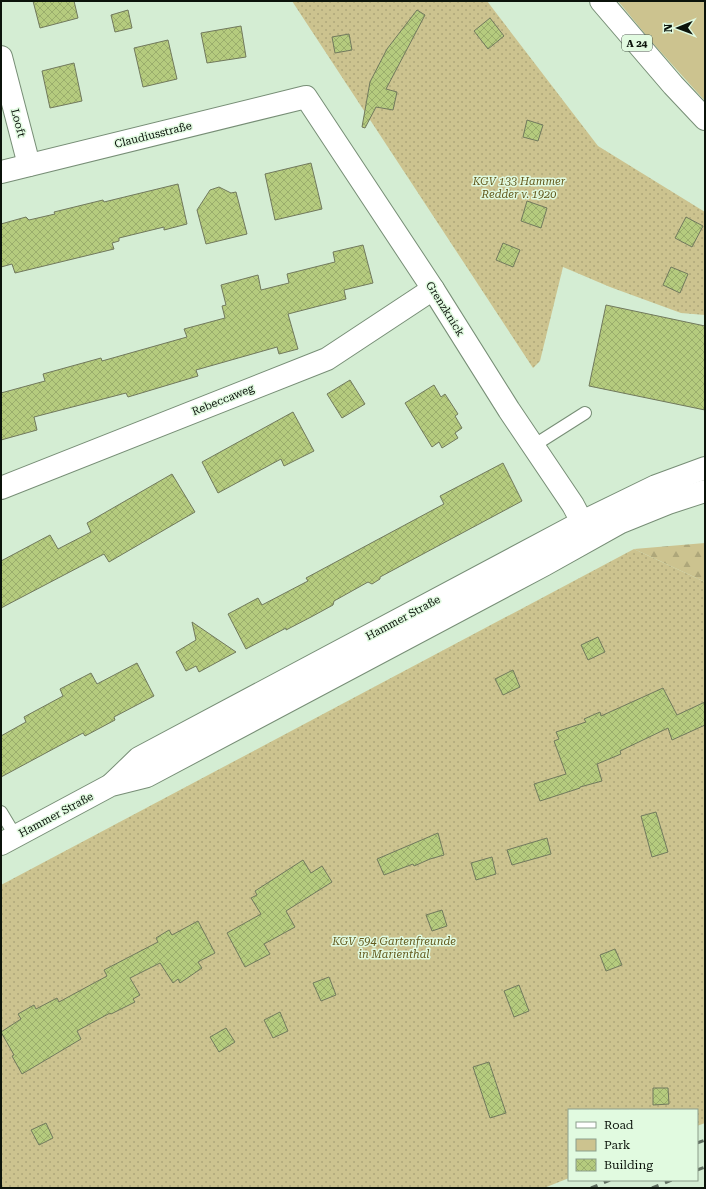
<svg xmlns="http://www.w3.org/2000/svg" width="706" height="1189" font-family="'Roboto Serif',serif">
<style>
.green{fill:#ccc38f}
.forest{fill:url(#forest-firs)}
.garden{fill:url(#garden-dots)}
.building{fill:url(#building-cross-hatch);stroke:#71795d}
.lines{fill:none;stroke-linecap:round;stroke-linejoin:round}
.service-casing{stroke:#778e76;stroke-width:14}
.minor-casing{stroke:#778e76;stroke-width:24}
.secondary-casing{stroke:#778e76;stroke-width:24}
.motorway-casing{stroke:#778e76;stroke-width:24}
.service{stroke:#fff;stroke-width:12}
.minor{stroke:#fff;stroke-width:22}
.secondary{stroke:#fff;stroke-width:22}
.motorway{stroke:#fff;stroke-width:22}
.rail{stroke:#606f60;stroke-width:3;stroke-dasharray:7 7;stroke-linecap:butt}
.labels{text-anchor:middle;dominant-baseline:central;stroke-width:3;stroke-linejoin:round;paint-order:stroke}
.shield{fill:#e1fae0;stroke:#4b584b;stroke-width:1}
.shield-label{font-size:10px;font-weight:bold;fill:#0b130b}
.street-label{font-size:11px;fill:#0b130b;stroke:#e1fae0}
.park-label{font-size:11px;font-style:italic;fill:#62581b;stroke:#e1fae0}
</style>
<defs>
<pattern id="forest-firs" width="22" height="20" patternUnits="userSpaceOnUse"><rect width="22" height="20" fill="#ccc38f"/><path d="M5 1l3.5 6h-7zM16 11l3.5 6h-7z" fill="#aea77a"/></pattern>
<pattern id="garden-dots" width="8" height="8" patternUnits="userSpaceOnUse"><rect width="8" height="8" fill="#ccc38f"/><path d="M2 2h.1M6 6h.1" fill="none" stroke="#aea77a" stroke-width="1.8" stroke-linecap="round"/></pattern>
<pattern id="building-cross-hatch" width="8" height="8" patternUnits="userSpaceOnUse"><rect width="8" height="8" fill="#b5cb7e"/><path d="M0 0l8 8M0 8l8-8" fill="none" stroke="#9aad6c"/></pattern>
</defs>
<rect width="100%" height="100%" fill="#d4edd3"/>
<polygon class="green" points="618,1 705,1 705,101 650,40"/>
<polygon class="forest" points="705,543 705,582 634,549"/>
<g class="garden">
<polygon points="292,1 487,1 598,146 705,212 705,315 681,313 610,287 563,267 540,361 533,368"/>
<polygon points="634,549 705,582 705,1123 697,1126 697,1110 569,1110 569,1178 544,1188 1,1188 1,885"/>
</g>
<g class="building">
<polygon points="33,1 74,1 78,18 40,28"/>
<polygon points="128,10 132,28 115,32 111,15"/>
<polygon points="417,10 425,15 386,89 397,92 393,110 376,107 365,128 362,127 370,82 387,49"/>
<polygon points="490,18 504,36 488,49 474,31"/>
<polygon points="241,26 246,57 207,63 201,33"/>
<polygon points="349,34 352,50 335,53 332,37"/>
<polygon points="168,40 177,79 143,87 134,48"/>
<polygon points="74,63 82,101 50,108 42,71"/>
<polygon points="527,120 543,125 538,141 523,137"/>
<polygon points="311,163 322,209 275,220 265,174"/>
<polygon points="178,184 187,224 164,230 164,227 119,238 119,241 112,243 114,249 15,273 12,264 1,267 1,224 26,217 29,220 55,214 54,212 103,200 104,202"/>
<polygon points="219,187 231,193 236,192 247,234 206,244 197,210 210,190"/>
<polygon points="527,201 547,208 541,228 521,221"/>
<polygon points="686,217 703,226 692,247 675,238"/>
<polygon points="503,243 520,250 513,267 496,260"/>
<polygon points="363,245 373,283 344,290 346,299 288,314 298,349 279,354 277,347 196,370 198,376 128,397 126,393 34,417 37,430 1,440 1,393 45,381 43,374 101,358 102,361 187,337 184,329 225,318 222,306 226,305 221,285 258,275 261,290 289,283 287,274 335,262 333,252"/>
<polygon points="671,267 688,274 680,293 663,285"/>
<polygon points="606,305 705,326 705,410 589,386"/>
<polygon points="350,380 365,404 342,418 327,394"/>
<polygon points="434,385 441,397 445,394 458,414 455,416 462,428 455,433 458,438 442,448 439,442 432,447 405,403"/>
<polygon points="293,412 314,451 284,466 281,459 218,493 202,462"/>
<polygon points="503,463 522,501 380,577 380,579 372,584 368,582 334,601 333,605 311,617 286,630 286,628 246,649 228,614 258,598 262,605 308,581 306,578 444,504 440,496"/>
<polygon points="172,474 195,512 109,562 104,554 1,608 1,561 50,535 58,549 91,532 87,523"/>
<polygon points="192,622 236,652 199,672 196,666 186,671 176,652 196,640"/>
<polygon points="598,637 605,652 588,660 581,645"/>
<polygon points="137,663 154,696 114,717 115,720 85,736 83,733 1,777 1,736 26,722 24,717 63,696 60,689 91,673 97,684"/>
<polygon points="513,670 520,687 503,695 495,679"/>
<polygon points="663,688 677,715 705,702 705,725 672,740 668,728 620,751 621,754 597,764 602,781 580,787 580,788 540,801 534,784 566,774 554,741 559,739 556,732 586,722 584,719 600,712 601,716"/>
<polygon points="656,812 668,852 652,857 641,816"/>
<polygon points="438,833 444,855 430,859 414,866 413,864 384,875 377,859"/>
<polygon points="547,838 551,854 512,865 507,850"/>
<polygon points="492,857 496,874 476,880 471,863"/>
<polygon points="303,860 311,873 322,866 332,882 286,911 295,927 264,944 270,954 245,967 227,933 261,914 251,898 257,895 255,891"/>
<polygon points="442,910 447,926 432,931 426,915"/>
<polygon points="198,921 215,953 198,962 202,968 180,983 178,979 173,983 160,963 130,978 140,995 133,999 135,1002 111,1014 110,1013 77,1031 81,1039 22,1074 12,1056 14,1055 1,1032 21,1019 18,1014 34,1005 36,1009 57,998 59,1002 107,976 104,970 158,942 156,938 169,930 172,935"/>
<polygon points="615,949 622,965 606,971 600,955"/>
<polygon points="329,977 336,995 321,1001 313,983"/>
<polygon points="519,985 529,1011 514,1017 504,991"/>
<polygon points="280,1012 288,1031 273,1038 264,1020"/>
<polygon points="226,1028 235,1042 219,1052 210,1037"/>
<polygon points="489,1062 506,1113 490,1118 473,1067"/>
<polygon points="653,1088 668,1088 669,1104 653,1105"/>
<polygon points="46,1123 53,1138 39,1145 31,1130"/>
</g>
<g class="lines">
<defs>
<g id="service">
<polyline points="533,446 585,413"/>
<polyline points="1,812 16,837"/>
</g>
<g id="minor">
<polyline points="1,57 29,165"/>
<polyline points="1,172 306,97 433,289 509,410 573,505 582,522"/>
<polyline points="1,488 327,359 433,289"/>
</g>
<g id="secondary">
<polyline points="112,784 139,758 582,522 656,486 705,468"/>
<polyline points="1,844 111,785 147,776 544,565 621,522 668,503 705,491"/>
</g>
<polyline id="motorway" points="601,1 673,85 705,119"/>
</defs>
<use href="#service" class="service-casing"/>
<use href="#minor" class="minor-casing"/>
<use href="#secondary" class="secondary-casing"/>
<use href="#motorway" class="motorway-casing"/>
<use href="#service" class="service"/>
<use href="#minor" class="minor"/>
<use href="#secondary" class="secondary"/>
<use href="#motorway" class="motorway"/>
<g class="rail">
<polyline points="697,1143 705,1140"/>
<polyline points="697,1170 705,1167"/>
<polyline points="591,1188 610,1180"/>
<polyline points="652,1188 672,1180"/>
</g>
</g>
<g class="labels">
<rect class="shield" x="622" y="35" width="30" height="16" rx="3"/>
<g class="shield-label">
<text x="637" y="43">A 24</text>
</g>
<g class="street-label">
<text transform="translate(18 123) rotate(75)">Looft</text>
<text transform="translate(153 135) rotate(-14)">Claudiusstraße</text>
<text transform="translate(445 309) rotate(58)">Grenzknick</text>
<text transform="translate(223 400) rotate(-22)">Rebeccaweg</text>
<text transform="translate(403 618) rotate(-28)">Hammer Straße</text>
<text transform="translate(56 815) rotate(-28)">Hammer Straße</text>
</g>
<g class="park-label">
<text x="519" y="181">KGV 133 Hammer<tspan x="519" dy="13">Redder v. 1920</tspan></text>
<text x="394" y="941">KGV 594 Gartenfreunde<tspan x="394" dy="13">in Marienthal</tspan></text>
</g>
</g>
<rect width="706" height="1189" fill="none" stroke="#0b130b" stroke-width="4"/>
<rect x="568" y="1109" width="130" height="72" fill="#e1fae0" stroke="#8b9e8b"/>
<rect x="576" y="1122" width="20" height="6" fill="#ffffff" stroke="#8b9e8b"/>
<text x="604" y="1129" font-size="12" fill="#0b130b">Road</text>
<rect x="576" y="1139" width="20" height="12" fill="#ccc38f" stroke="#8b9e8b"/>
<text x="604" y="1149" font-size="12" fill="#0b130b">Park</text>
<rect x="576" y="1159" width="20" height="12" fill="url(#building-cross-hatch)" stroke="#8b9e8b"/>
<text x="604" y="1169" font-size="12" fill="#0b130b">Building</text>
<g transform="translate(678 28) rotate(269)" stroke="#e1fae0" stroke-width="3" paint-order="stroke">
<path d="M0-3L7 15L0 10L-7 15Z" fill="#0b130b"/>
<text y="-6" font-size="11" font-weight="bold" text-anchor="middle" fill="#0b130b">N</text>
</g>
</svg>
